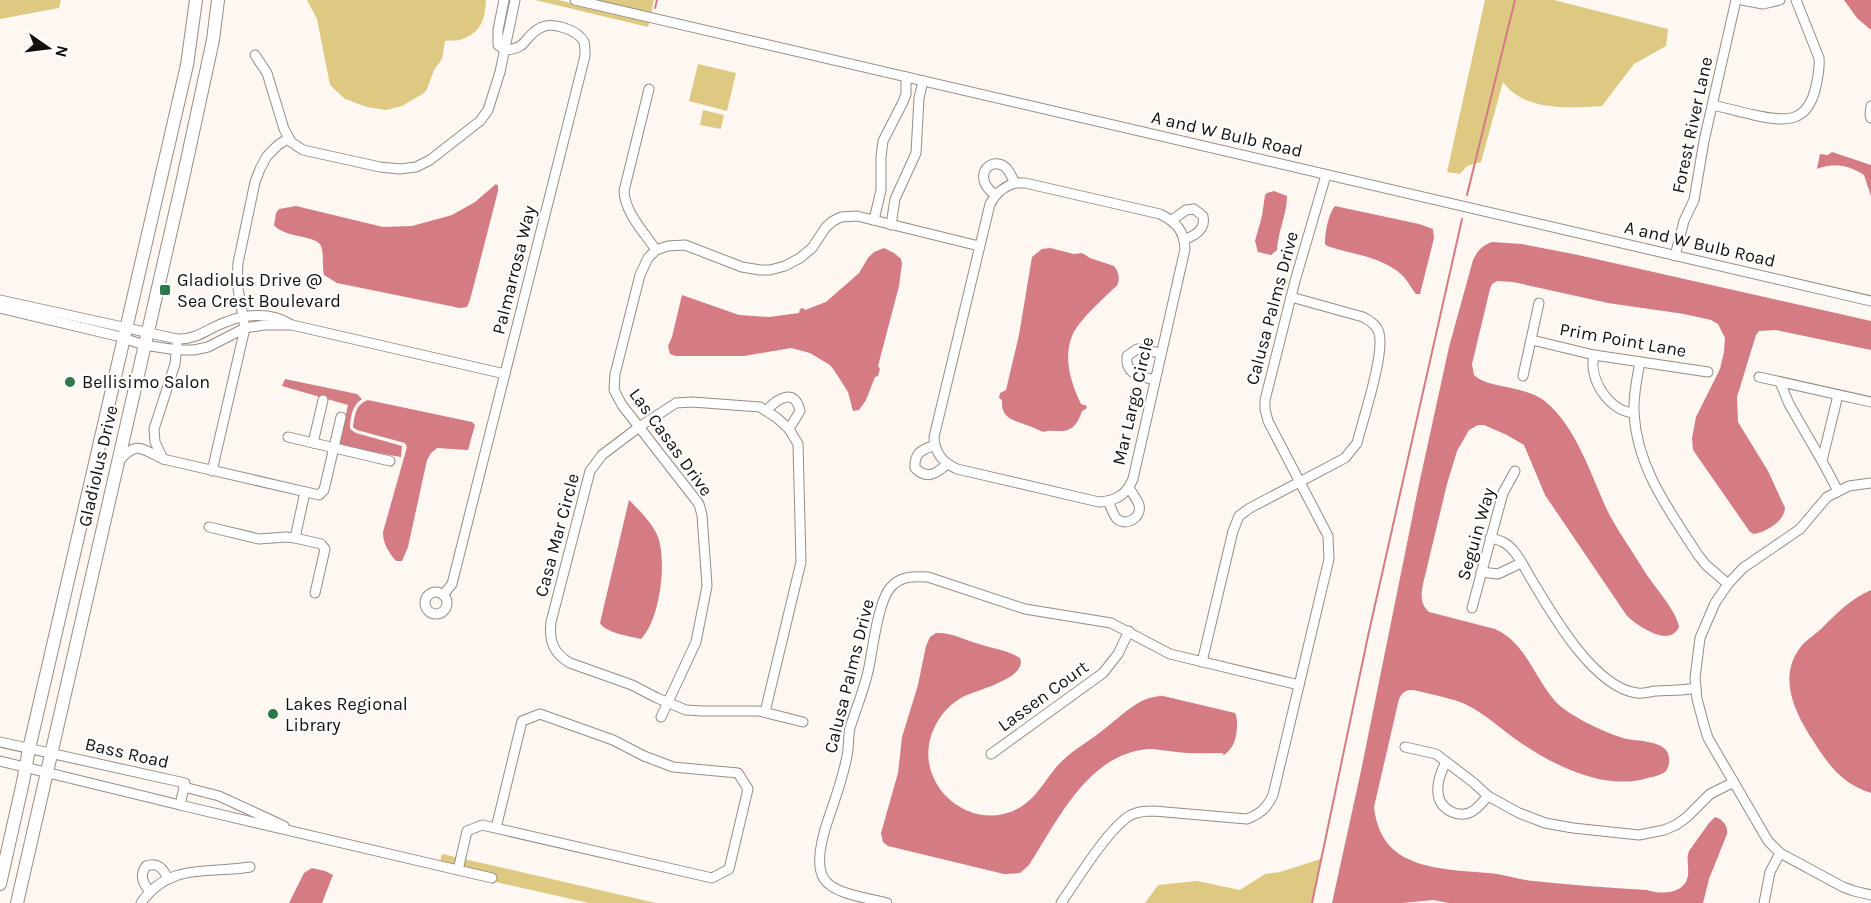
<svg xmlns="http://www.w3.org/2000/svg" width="1871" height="903" font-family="Karla,sans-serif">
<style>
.green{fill:#dec983}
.water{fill:#d57b83}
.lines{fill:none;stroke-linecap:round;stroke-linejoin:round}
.stream{stroke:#d57b83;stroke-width:2}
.minor-casing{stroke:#968d87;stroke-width:11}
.major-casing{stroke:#968d87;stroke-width:14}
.minor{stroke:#fff;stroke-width:9}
.major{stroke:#fff;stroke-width:12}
.poi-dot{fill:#2c7848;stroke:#fff;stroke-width:2}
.labels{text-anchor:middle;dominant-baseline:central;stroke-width:4.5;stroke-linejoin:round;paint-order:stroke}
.street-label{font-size:18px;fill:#14100e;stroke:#fff}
.poi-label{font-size:18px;fill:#14100e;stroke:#fff;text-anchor:start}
</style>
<rect width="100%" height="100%" fill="#fff7f2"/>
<g class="green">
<polygon points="0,0 61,0 59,8 0,19"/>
<path d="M307,0H486C485,20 481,33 460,40C456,41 450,40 445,41L442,59L434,70L427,89L424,93L402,106L386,110L367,107L345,99L330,85L317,19Z"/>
<polygon points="535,0 558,0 650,21 648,27"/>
<polygon points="591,0 654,0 651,14"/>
<path d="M1485,0H1554L1668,29L1666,46L1634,64L1602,106C1569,108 1525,112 1503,82L1481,162L1467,166L1460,174L1447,172Z"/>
<polygon points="698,64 736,73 727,111 689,101"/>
<polygon points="703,110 724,115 721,129 700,125"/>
<polygon points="442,854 656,903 589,903 438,869"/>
<polygon points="1321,859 1312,903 1145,903 1158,885 1197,881 1240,890 1265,874 1280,872"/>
</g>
<g class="water">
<polygon points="1844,0 1871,0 1871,30 1857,18"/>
<path d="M1832,152L1871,165V196L1864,175C1849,165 1834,162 1817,169L1820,154L1828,155Z"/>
<path d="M496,184L498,186V191L470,300L467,307L460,308L337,283L324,275C322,267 324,253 321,246C317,235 284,238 274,225L276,213L279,209L296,206L383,227L412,226L452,215L475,202Z"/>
<path d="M1274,191L1287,196C1287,214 1278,231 1277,250L1271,255L1258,252L1255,241L1262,216L1265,195L1267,193Z"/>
<path d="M1335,206L1419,224L1433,229L1434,238L1420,294H1416C1411,288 1408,281 1402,275C1381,256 1353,255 1327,246L1325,244C1325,233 1328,214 1335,206Z"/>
<path d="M1492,242L1522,244L1578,255L1871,321V350L1776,330L1759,331L1756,335L1737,397L1738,422L1768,471L1785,508C1784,522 1766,532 1754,534L1750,532L1693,450L1692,438L1696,417L1720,369L1724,352L1725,338L1718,324L1711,320L1684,314L1608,303L1513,282L1497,281L1492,284L1490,289L1472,364L1474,375C1488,389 1526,385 1546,402C1576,427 1591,475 1607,510C1617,530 1631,549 1643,569C1652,584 1677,611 1679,627C1669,648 1638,626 1627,616L1545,495L1524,445L1507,435L1484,425H1478L1469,430L1457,451L1447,484L1423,584C1421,595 1420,604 1429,612L1495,629C1526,643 1534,677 1555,701C1563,710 1575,716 1585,722C1597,728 1610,734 1623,738C1636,742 1668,739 1669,758C1670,762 1668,768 1666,771C1660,776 1651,777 1644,779C1622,785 1595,780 1573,771C1555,764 1537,754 1521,743C1503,731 1486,714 1465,704C1453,699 1439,696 1426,693C1414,690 1405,686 1399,699L1374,807C1376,826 1383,843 1399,854C1427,872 1465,870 1497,874C1509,876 1521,880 1533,881C1571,885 1609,888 1647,890C1661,895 1686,894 1688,875C1689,867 1686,859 1689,851L1709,823L1715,817C1723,819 1728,826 1727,834L1709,879L1703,903H1449L1433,900L1402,903H1332L1361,771L1418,489L1449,347L1473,260C1478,250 1482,246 1492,242Z"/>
<polygon points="884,248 894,253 901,259 902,264 899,286 878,366 880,369 878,376 875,377 866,400 859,410 853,411 848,392 834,370 830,365 810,353 791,348 744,356 676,356 670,354 668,346 672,337 682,295 739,315 769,317 799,313 800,309 803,308 805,310 826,302 859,273 868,258 874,252"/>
<path d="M1050,248L1074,254L1082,253L1090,258L1114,266C1118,271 1120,277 1118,283C1116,288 1116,286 1112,290C1101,301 1078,321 1072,336C1063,359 1071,383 1081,404L1087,406L1086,409L1082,411C1078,423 1073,432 1058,431C1052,431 1049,430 1043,432C1040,431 1037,429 1034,428C1019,421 1000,421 1002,400L999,398L1000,393L1006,390L1019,335L1032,257L1042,249Z"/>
<path d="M285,379L357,394L362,399C352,405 350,418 350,429L356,433L402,446L401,457L339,446L348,405L282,386Z"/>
<path d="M368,400L472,422L475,425L468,450L437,448L431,453L427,460L408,547L402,561H396C388,551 383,544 383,532L407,447L405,443L357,430L353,427C355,415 355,405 368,400Z"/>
<path d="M629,500C639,510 653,524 658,537C667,562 660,620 641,639C629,636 606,633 600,623Z"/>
<path d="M1871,590V793C1843,784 1829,766 1814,742C1796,715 1777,678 1800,648C1806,639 1817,634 1824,626C1839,611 1851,599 1871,590Z"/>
<path d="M936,633C951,632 965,640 979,644C993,649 1008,650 1020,658C1028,679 974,690 961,698C947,706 938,718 932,733C912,788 977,839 1025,804C1040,793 1048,775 1061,762C1075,748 1093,739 1108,726C1125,713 1140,696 1163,696L1235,713C1239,721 1237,740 1231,748C1229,751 1226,753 1224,755L1222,753C1207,753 1191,754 1176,752C1167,751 1157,749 1148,749C1088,754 1058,820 1029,865L1020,873L1004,874L888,846L883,842L881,833L898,773L902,737L918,685L926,646L930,637Z"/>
<polygon points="312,868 325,871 333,875 322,903 289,903 304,873"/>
</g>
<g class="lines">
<g class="stream">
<polyline points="655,8 657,0"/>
<polyline points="1467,195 1515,0"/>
<polyline points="1312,903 1368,636 1462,219"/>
</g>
<defs>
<g id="minor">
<polyline points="504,0 498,30 498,45 505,50"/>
<polyline points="575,0 1871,301"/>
<polyline points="1742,0 1763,4 1780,0"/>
<polyline points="255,55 267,73 284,129 291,142 303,150 380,167 400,169 416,167 430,160 480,121 488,110 500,72 515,0"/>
<path d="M649,89L624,191C625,213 644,232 656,250"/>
<path d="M1713,105C1726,108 1740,112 1754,115C1785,122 1808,124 1816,86C1818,77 1820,68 1819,58L1796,0"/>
<polyline points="1871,106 1870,115 1871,118"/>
<path d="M1015,183H1025L1160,214C1176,222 1184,230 1185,249L1133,479C1126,495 1116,501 1099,502L957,469C942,462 935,453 934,437L990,204C996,193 1003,187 1015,183Z"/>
<path d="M995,195C990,191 985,186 984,180C981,167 995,159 1005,167C1010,171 1012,178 1015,183"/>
<polyline points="874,220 881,190 881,157 883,141 903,102 906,94 906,77"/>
<path d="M1172,220L1186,210L1194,209L1203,216C1206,230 1195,235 1184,240"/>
<polyline points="891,225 895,199 916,153 919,98 923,81"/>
<polyline points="1675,256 1684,221 1694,200 1704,141 1736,0"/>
<path d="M0,300L177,339C197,340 208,328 226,322C245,314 271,312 290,324"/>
<polyline points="0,308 117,336 144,345 177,350 194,350 208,347 245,328 264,325 292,325 505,374"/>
<polyline points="1532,340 1594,355 1708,372"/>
<path d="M1594,355C1588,379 1609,411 1634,413"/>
<path d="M1640,362C1637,378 1633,396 1634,413C1637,468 1669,510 1698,555L1706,565L1728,584"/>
<polyline points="1523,376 1539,303"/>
<polyline points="1759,377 1871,402"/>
<path d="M1155,380C1140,376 1125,375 1127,356L1137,349L1161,353"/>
<polyline points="1780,382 1789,404 1822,461 1838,491"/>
<path d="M767,410C777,399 795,387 800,411L789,429"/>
<polyline points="288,437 390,461"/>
<polyline points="313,443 323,400"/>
<path d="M935,445C921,450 914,453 915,468C927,480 936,474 947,464"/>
<polyline points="163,459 155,442 154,429 175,364 177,344"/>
<path d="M119,461C137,440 141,449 163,459L319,495L324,490L341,417"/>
<polyline points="1822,461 1838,395"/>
<polyline points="212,471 245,328 237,283 238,263 255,182 260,169 267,156 278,145 289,138"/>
<polyline points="1871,483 1849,486 1827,497 1800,529 1743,568 1728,584 1715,603 1700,638 1695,678 1697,699 1704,725 1708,738 1768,841 1780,853 1843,887 1854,891 1871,895"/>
<path d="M1108,501C1111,507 1113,515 1117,519C1127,527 1142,517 1139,505C1137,499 1132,493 1129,488"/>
<polyline points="209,527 259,539 286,537 295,538 321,544 325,549 315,593"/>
<polyline points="295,538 305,492"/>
<path d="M1490,538C1494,539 1499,540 1503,542C1517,549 1525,570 1533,582C1553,616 1595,688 1637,693C1643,694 1649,692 1655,691C1669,690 1682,691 1696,688"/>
<polyline points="1481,572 1498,574 1521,563"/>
<circle cx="436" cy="603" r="11"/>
<path d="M443,595L452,584L585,56C585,52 585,45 584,42C578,30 552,21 540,28C523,37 529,48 505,50"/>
<polyline points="1472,608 1503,493 1515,471"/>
<path d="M1202,662L1233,531L1239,516L1250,508L1345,458L1357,443C1363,419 1385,354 1379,333C1377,325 1370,321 1363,317L1291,297"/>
<path d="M765,712L801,562L798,444L789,429L777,418L760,407L692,402L676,403L639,427L602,455L590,471L551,622C549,641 553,653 570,663L632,685L657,698L686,710L703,711H759L803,722"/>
<polyline points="661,717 696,642 707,586 702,515 699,504 622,405 614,390 615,374 640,275 648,258 656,250 668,246 685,245 742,267 760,270 770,270 785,266 800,258 812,248 826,227 833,221 841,217 857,216 979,246"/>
<polyline points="0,742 185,783 180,805 0,761"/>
<polyline points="1405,747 1436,754 1474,783 1488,796 1519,813 1545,823 1573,828 1639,835 1664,830 1676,825 1687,817 1710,794 1734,782"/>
<polyline points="991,754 1103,673 1118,654 1129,631"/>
<path d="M1446,762C1437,779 1431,802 1452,812C1458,815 1466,815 1471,812C1478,809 1483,801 1488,796"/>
<polyline points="184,787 219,796 284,826"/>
<polyline points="180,805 492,878"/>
<polyline points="458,870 467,831 482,825 712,878 729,869 748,789 738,773 673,767 644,756 613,740 540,714 522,721 496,828"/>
<path d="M150,892C143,883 139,876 146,866C158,862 163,868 168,879"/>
<path d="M141,903C169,862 209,874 250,867"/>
<path d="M887,903C869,898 835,895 824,879C814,863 823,834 829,817C836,797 843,777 847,756C849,747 848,737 850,728C856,708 865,688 869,667C873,647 878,603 890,588C900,576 913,576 928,577L1025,609L1111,623L1170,654L1299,685"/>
<path d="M1061,903C1077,880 1109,827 1131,815C1139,811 1146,811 1154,811L1247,819C1260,814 1267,808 1273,795L1329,559L1328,536L1268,421L1265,409V400L1295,281L1326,175"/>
<polyline points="1764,903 1770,872 1780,853"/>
</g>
<g id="major">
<polyline points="0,884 23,782 29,749 187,65 196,0"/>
<polyline points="17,903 182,183 213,40 218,0"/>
</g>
</defs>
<use href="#minor" class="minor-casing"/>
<use href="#major" class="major-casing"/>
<use href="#minor" class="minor"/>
<use href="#major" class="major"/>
</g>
<g class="poi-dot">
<rect x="159" y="284" width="12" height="12" rx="3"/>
<circle cx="70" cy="382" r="6"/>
<circle cx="273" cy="714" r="6"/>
</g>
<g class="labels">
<g class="street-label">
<text transform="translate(1692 125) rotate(-78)">Forest River Lane</text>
<text transform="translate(1227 134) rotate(13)">A and W Bulb Road</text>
<text transform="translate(1700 244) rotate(13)">A and W Bulb Road</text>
<text transform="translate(514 270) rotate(-76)">Palmarrosa Way</text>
<text transform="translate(1272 308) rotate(-75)">Calusa Palms Drive</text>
<text transform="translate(1623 340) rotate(10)">Prim Point Lane</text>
<text transform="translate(1133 401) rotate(-77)">Mar Largo Circle</text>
<text transform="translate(671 442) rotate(54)">Las Casas Drive</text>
<text transform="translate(98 466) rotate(-77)">Gladiolus Drive</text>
<text transform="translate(1476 534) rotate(-74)">Seguin Way</text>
<text transform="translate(557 535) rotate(-75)">Casa Mar Circle</text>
<text transform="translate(849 676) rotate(-76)">Calusa Palms Drive</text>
<text transform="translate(1043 696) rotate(-36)">Lassen Court</text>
<text transform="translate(127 753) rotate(13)">Bass Road</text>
</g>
<g class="poi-label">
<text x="177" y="280">Gladiolus Drive @<tspan x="177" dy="21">Sea Crest Boulevard</tspan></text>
<text x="82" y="382">Bellisimo Salon</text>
<text x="285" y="704">Lakes Regional<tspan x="285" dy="21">Library</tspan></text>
</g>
</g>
<g transform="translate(48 48) rotate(104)" stroke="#ffffff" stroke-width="4.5" paint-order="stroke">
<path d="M0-4.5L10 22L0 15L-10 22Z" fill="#14100e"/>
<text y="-9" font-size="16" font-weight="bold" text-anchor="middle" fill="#14100e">N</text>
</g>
</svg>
